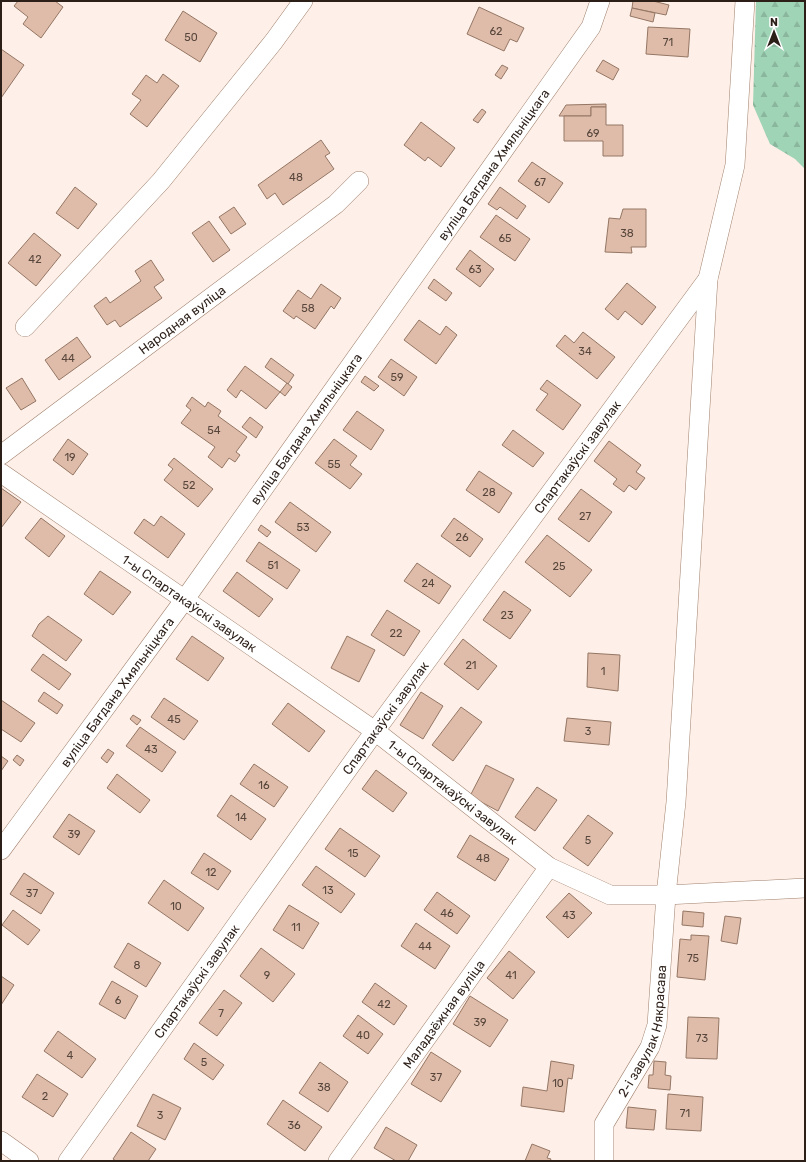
<svg xmlns="http://www.w3.org/2000/svg" width="806" height="1162" font-family="Rubik,sans-serif">
<style>
.forest{fill:url(#forest-firs)}
.building{fill:#debca9;stroke:#957664}
.lines{fill:none;stroke-linecap:round;stroke-linejoin:round}
.street-casing{stroke:#a0816e;stroke-width:20}
.street{stroke:#fff;stroke-width:19}
.labels{text-anchor:middle;dominant-baseline:central;stroke-width:4;stroke-linejoin:round;paint-order:stroke}
.number-label{font-size:11px;fill:#58463c}
.street-label{font-size:13px;fill:#2c1f18;stroke:#fff}
</style>
<defs>
<pattern id="forest-firs" width="22" height="20" patternUnits="userSpaceOnUse"><rect width="22" height="20" fill="#a0d4b7"/><path d="M5 1l3.5 6h-7zM16 11l3.5 6h-7z" fill="#8ab69d"/></pattern>
</defs>
<rect width="100%" height="100%" fill="#fef0e8"/>
<polygon class="forest" points="756,1 805,1 805,169 795,159 770,144 753,105"/>
<g class="building">
<polygon points="18,1 55,1 63,7 41,38 23,24 28,17 14,6"/>
<polygon points="633,1 653,1 669,5 666,15 632,8"/>
<polygon points="479,7 524,28 517,42 510,39 504,51 467,34"/>
<polygon points="632,8 655,13 653,22 630,16"/>
<polygon points="183,11 217,33 200,62 165,40"/>
<polygon points="648,27 690,29 688,57 646,54"/>
<polygon points="1,49 24,65 1,98"/>
<polygon points="603,60 619,69 613,80 596,71"/>
<polygon points="502,65 508,68 501,79 495,75"/>
<polygon points="163,74 179,86 147,127 130,114 141,100 132,94 146,75 157,83"/>
<polygon points="606,104 606,107 591,107 591,116 559,116 566,105"/>
<polygon points="591,107 606,107 606,125 623,125 623,156 603,156 603,141 564,141 564,116 591,116"/>
<polygon points="482,109 486,112 478,123 473,120"/>
<polygon points="421,122 455,148 441,167 428,157 425,161 404,145"/>
<polygon points="321,140 330,153 325,156 334,169 283,205 275,193 267,199 258,185"/>
<polygon points="532,162 563,183 549,203 518,181"/>
<polygon points="75,187 97,204 78,229 56,213"/>
<polygon points="500,187 526,206 517,219 500,207 497,210 488,204"/>
<polygon points="234,207 246,224 231,234 219,217"/>
<polygon points="623,209 646,209 646,247 631,247 632,253 605,252 609,218 620,219"/>
<polygon points="496,215 530,239 515,261 480,237"/>
<polygon points="209,221 230,250 213,262 192,233"/>
<polygon points="34,233 61,255 36,286 8,263"/>
<polygon points="470,250 494,269 480,287 456,269"/>
<polygon points="151,260 164,280 154,287 162,298 120,327 115,320 107,325 94,306 106,297 110,303 141,281 135,271"/>
<polygon points="434,279 452,293 446,301 428,288"/>
<polygon points="627,283 656,307 642,325 625,311 618,320 605,309"/>
<polygon points="321,284 341,298 334,309 331,306 315,329 296,316 294,319 283,311 298,290 311,299"/>
<polygon points="419,320 440,335 446,326 457,335 436,364 404,340"/>
<polygon points="583,332 615,357 597,379 556,346 565,335 574,343"/>
<polygon points="77,337 91,357 59,380 45,360"/>
<polygon points="271,358 294,375 288,384 265,367"/>
<polygon points="391,359 417,377 404,396 378,377"/>
<polygon points="245,366 280,392 266,409 241,390 236,398 227,390"/>
<polygon points="365,376 379,386 374,391 361,382"/>
<polygon points="22,378 36,401 21,410 6,388"/>
<polygon points="547,380 581,405 563,430 536,410 548,394 540,389"/>
<polygon points="287,383 292,387 285,396 280,392"/>
<polygon points="192,397 205,407 208,402 221,411 218,416 247,437 236,452 240,455 235,462 229,458 222,468 208,457 215,447 181,423 191,410 186,406"/>
<polygon points="357,411 384,430 371,450 343,430"/>
<polygon points="250,417 263,427 256,438 242,427"/>
<polygon points="513,430 544,453 533,467 502,445"/>
<polygon points="68,439 88,454 73,475 53,460"/>
<polygon points="334,439 357,456 350,465 362,474 350,489 315,463"/>
<polygon points="609,441 641,465 636,472 645,478 636,490 629,485 624,492 613,484 617,479 594,461"/>
<polygon points="174,458 213,489 198,507 164,480 173,469 168,465"/>
<polygon points="479,471 512,493 499,513 466,490"/>
<polygon points="1,488 21,502 1,528"/>
<polygon points="581,489 612,512 589,542 558,519"/>
<polygon points="290,502 331,532 316,552 275,522"/>
<polygon points="161,516 185,534 168,558 134,533 144,519 154,526"/>
<polygon points="41,518 65,536 49,557 25,538"/>
<polygon points="454,518 483,539 470,557 441,536"/>
<polygon points="261,525 271,532 267,537 258,530"/>
<polygon points="547,535 592,570 570,597 525,562"/>
<polygon points="259,542 300,570 287,589 246,561"/>
<polygon points="417,563 451,586 439,604 404,581"/>
<polygon points="100,571 131,592 113,615 84,594"/>
<polygon points="237,572 273,599 259,617 223,591"/>
<polygon points="504,591 531,610 510,639 483,620"/>
<polygon points="387,610 420,631 404,656 371,635"/>
<polygon points="48,616 82,640 66,661 32,636 39,624"/>
<polygon points="192,636 224,658 208,681 176,659"/>
<polygon points="347,636 375,650 359,682 331,668"/>
<polygon points="463,639 497,666 478,690 444,664"/>
<polygon points="588,653 620,655 618,691 587,687"/>
<polygon points="43,654 71,674 59,690 31,670"/>
<polygon points="44,692 63,705 57,714 38,701"/>
<polygon points="421,692 443,706 423,739 400,725"/>
<polygon points="164,698 198,721 184,740 151,717"/>
<polygon points="1,700 35,723 21,742 1,729"/>
<polygon points="288,703 325,731 309,752 272,724"/>
<polygon points="461,707 482,722 453,761 432,745"/>
<polygon points="133,715 141,720 137,725 130,719"/>
<polygon points="567,718 611,722 609,745 564,741"/>
<polygon points="140,727 176,752 162,772 126,746"/>
<polygon points="108,749 114,753 107,763 101,758"/>
<polygon points="17,755 24,760 20,766 13,760"/>
<polygon points="1,756 8,761 1,771"/>
<polygon points="254,764 288,787 274,807 240,784"/>
<polygon points="486,765 514,779 498,811 470,796"/>
<polygon points="376,770 407,793 393,812 362,789"/>
<polygon points="117,774 150,800 140,813 107,788"/>
<polygon points="537,787 557,800 535,831 515,817"/>
<polygon points="231,795 266,819 251,840 217,816"/>
<polygon points="69,814 95,831 79,855 53,837"/>
<polygon points="588,815 613,833 588,866 563,848"/>
<polygon points="340,828 380,856 365,877 325,849"/>
<polygon points="470,835 509,859 495,881 457,857"/>
<polygon points="204,853 231,871 218,890 191,873"/>
<polygon points="316,866 355,894 341,913 302,885"/>
<polygon points="24,873 54,893 41,914 10,894"/>
<polygon points="164,880 204,908 188,931 148,903"/>
<polygon points="437,892 470,916 457,934 424,910"/>
<polygon points="569,893 592,913 568,938 546,917"/>
<polygon points="289,905 319,923 303,949 273,930"/>
<polygon points="13,910 40,930 28,945 2,925"/>
<polygon points="683,911 704,913 703,927 682,925"/>
<polygon points="725,916 741,918 737,944 721,941"/>
<polygon points="416,923 450,946 435,969 401,946"/>
<polygon points="691,935 709,936 705,980 677,977 680,939 691,940"/>
<polygon points="128,943 161,963 146,987 114,967"/>
<polygon points="261,948 295,974 273,1002 240,976"/>
<polygon points="509,951 535,972 513,999 487,978"/>
<polygon points="1,976 14,985 1,1005"/>
<polygon points="112,981 138,996 125,1019 99,1004"/>
<polygon points="375,983 407,1006 394,1025 362,1002"/>
<polygon points="224,990 242,1003 217,1036 199,1023"/>
<polygon points="470,996 508,1020 490,1047 453,1024"/>
<polygon points="358,1015 383,1034 368,1054 343,1036"/>
<polygon points="688,1017 719,1018 717,1059 686,1058"/>
<polygon points="58,1031 96,1059 82,1078 44,1051"/>
<polygon points="194,1043 224,1065 213,1080 184,1059"/>
<polygon points="431,1052 461,1071 441,1102 411,1084"/>
<polygon points="551,1061 574,1065 572,1079 568,1078 564,1112 521,1106 523,1087 547,1091"/>
<polygon points="654,1061 666,1062 665,1075 671,1076 670,1090 648,1088 649,1075 653,1075"/>
<polygon points="320,1062 348,1082 328,1112 299,1093"/>
<polygon points="37,1074 68,1094 53,1117 22,1097"/>
<polygon points="153,1094 181,1108 165,1140 137,1126"/>
<polygon points="668,1094 703,1097 701,1131 666,1129"/>
<polygon points="283,1100 322,1127 305,1151 267,1124"/>
<polygon points="628,1107 656,1110 654,1130 626,1128"/>
<polygon points="386,1127 417,1145 408,1161 396,1161 374,1148"/>
<polygon points="131,1132 156,1149 148,1161 116,1161 113,1159"/>
<polygon points="532,1144 550,1151 547,1158 551,1159 550,1161 525,1161"/>
</g>
<g class="lines">
<defs>
<g id="street">
<polyline points="25,327 161,181 274,41 303,1"/>
<path id="s1" d="M1,455L336,204L359,181"/>
<path id="s2" d="M1,473L375,731L549,867L610,895H666L805,888"/>
<path id="s3" d="M1,850L185,599L591,27L600,1"/>
<polyline points="1,1141 29,1161"/>
<path id="s4" d="M68,1161L375,731L708,279"/>
<path id="s5" d="M338,1161L549,867"/>
<path id="s6" d="M604,1161V1124L650,1047L657,1025L666,895L676,802L708,279L735,165L745,1"/>
</g>
</defs>
<use href="#street" class="street-casing"/>
<use href="#street" class="street"/>
</g>
<g class="labels">
<g class="number-label">
<text x="496" y="31">62</text>
<text x="191" y="37">50</text>
<text x="668" y="42">71</text>
<text x="593" y="133">69</text>
<text x="296" y="177">48</text>
<text x="540" y="182">67</text>
<text x="627" y="233">38</text>
<text x="505" y="238">65</text>
<text x="35" y="259">42</text>
<text x="475" y="269">63</text>
<text x="308" y="308">58</text>
<text x="585" y="351">34</text>
<text x="68" y="358">44</text>
<text x="397" y="377">59</text>
<text x="214" y="430">54</text>
<text x="70" y="457">19</text>
<text x="334" y="464">55</text>
<text x="189" y="485">52</text>
<text x="489" y="492">28</text>
<text x="585" y="516">27</text>
<text x="303" y="527">53</text>
<text x="462" y="537">26</text>
<text x="273" y="565">51</text>
<text x="559" y="566">25</text>
<text x="428" y="583">24</text>
<text x="507" y="615">23</text>
<text x="396" y="633">22</text>
<text x="471" y="665">21</text>
<text x="603" y="671">1</text>
<text x="174" y="719">45</text>
<text x="588" y="731">3</text>
<text x="151" y="749">43</text>
<text x="264" y="785">16</text>
<text x="241" y="817">14</text>
<text x="74" y="834">39</text>
<text x="588" y="840">5</text>
<text x="353" y="853">15</text>
<text x="483" y="858">48</text>
<text x="211" y="872">12</text>
<text x="328" y="890">13</text>
<text x="32" y="893">37</text>
<text x="176" y="906">10</text>
<text x="447" y="913">46</text>
<text x="569" y="915">43</text>
<text x="296" y="927">11</text>
<text x="425" y="946">44</text>
<text x="693" y="958">75</text>
<text x="137" y="965">8</text>
<text x="267" y="975">9</text>
<text x="511" y="975">41</text>
<text x="118" y="1000">6</text>
<text x="384" y="1004">42</text>
<text x="221" y="1013">7</text>
<text x="480" y="1022">39</text>
<text x="363" y="1035">40</text>
<text x="702" y="1038">73</text>
<text x="70" y="1055">4</text>
<text x="204" y="1062">5</text>
<text x="436" y="1077">37</text>
<text x="558" y="1083">10</text>
<text x="324" y="1087">38</text>
<text x="45" y="1096">2</text>
<text x="685" y="1113">71</text>
<text x="160" y="1115">3</text>
<text x="294" y="1125">36</text>
</g>
<g class="street-label">
<text stroke="none"><textPath href="#s3" startOffset="844">вуліца Багдана Хмяльніцкага</textPath></text>
<text stroke="none"><textPath href="#s1" startOffset="226">Народная вуліца</textPath></text>
<text stroke="none"><textPath href="#s3" startOffset="520">вуліца Багдана Хмяльніцкага</textPath></text>
<text stroke="none"><textPath href="#s4" startOffset="869">Спартакаўскі завулак</textPath></text>
<text stroke="none"><textPath href="#s2" startOffset="229">1-ы Спартакаўскі завулак</textPath></text>
<text stroke="none"><textPath href="#s3" startOffset="196">вуліца Багдана Хмяльніцкага</textPath></text>
<text stroke="none"><textPath href="#s4" startOffset="545">Спартакаўскі завулак</textPath></text>
<text stroke="none"><textPath href="#s2" startOffset="553">1-ы Спартакаўскі завулак</textPath></text>
<text stroke="none"><textPath href="#s4" startOffset="221">Спартакаўскі завулак</textPath></text>
<text stroke="none"><textPath href="#s5" startOffset="181">Маладзёжная вуліца</textPath></text>
<text stroke="none"><textPath href="#s6" startOffset="140">2-і завулак Някрасава</textPath></text>
</g>
</g>
<rect width="806" height="1162" fill="none" stroke="#2c1f18" stroke-width="4"/>
<g transform="translate(774 32)" stroke="#ffffff" stroke-width="3" paint-order="stroke">
<path d="M0-3L7 15L0 10L-7 15Z" fill="#2c1f18"/>
<text y="-6" font-size="11" font-weight="bold" text-anchor="middle" fill="#2c1f18">N</text>
</g>
</svg>
